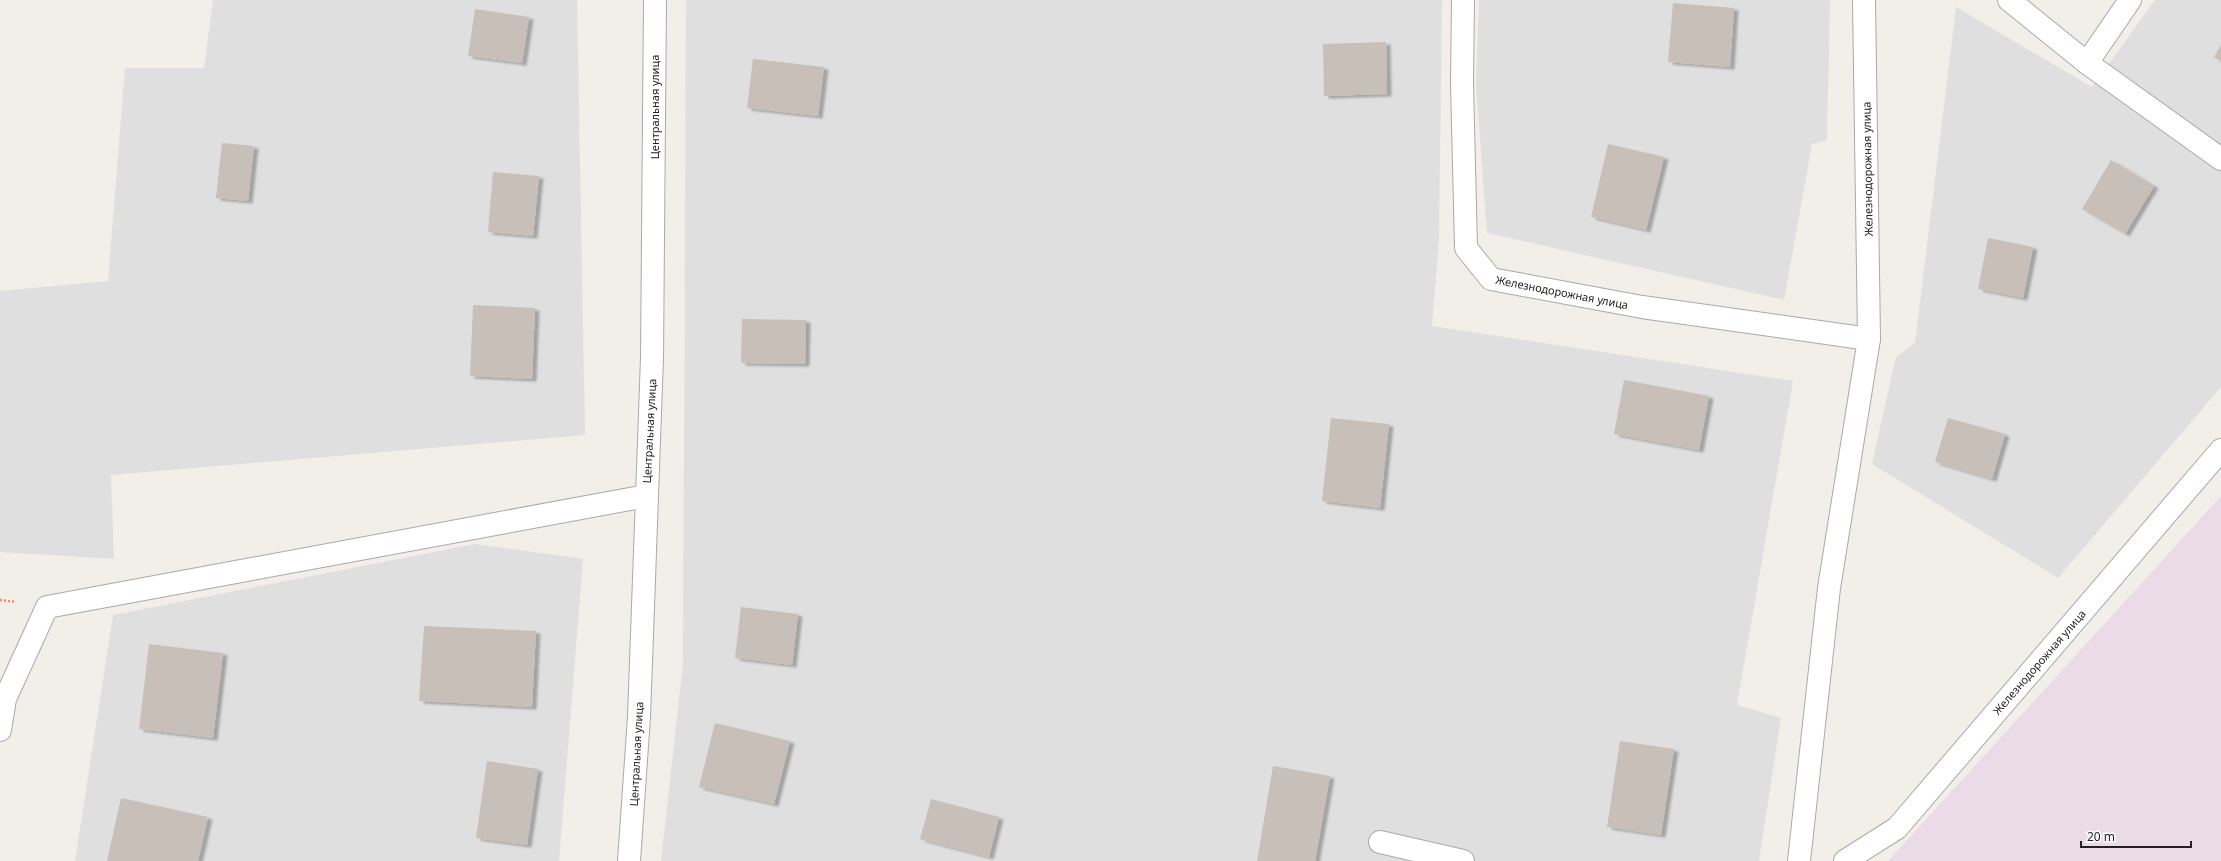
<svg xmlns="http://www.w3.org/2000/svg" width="2221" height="861" font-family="'Noto Sans',sans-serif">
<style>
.residential{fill:#e0dfdf}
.industrial{fill:#ebdbe8}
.building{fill:#c7bfb8;filter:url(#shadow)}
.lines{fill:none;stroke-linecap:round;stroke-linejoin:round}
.minor-casing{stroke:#a9a9a9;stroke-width:24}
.path{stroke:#fa8072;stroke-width:2.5;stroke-dasharray:2 2;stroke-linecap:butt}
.minor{stroke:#fff;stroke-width:22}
.labels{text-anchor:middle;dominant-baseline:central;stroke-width:3;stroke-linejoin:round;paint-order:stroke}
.street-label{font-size:11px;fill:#222;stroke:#fff}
</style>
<defs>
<filter id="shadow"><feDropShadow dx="4.5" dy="2.5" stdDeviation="1" flood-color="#0004"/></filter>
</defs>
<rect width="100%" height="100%" fill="#f2efe9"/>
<g class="residential">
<polygon points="213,0 577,0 585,435 111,475 114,559 0,552 0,291 108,281 125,68 204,68"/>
<polygon points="686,0 1442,0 1439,239 1432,326 1793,381 1737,705 1781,718 1759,861 661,861 683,663"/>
<polygon points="1479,0 1830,0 1827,140 1812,144 1784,300 1487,233 1476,85"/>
<polygon points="2155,0 2221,0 2221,387 2058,578 1872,464 1896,357 1915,343 1956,7 2092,87"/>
<polygon points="475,544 583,559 559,861 75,861 113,615"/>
</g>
<polygon class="industrial" points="2221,496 2221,861 1888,861"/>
<g class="building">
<polygon points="1673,3 1734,8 1730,67 1668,62"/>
<polygon points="475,9 529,17 522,63 468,56"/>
<polygon points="1386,42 1387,94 1324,96 1323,44"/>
<polygon points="2221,45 2221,61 2214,57"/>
<polygon points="753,59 824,67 818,116 747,108"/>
<polygon points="222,143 254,146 248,201 216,198"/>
<polygon points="1608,144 1664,157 1646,230 1591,217"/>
<polygon points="2111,160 2154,186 2125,234 2082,209"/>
<polygon points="493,172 539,176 533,236 488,232"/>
<polygon points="1988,238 2033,247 2023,298 1978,289"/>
<polygon points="473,305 535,308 532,379 470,376"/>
<polygon points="742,319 806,320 805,364 741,363"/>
<polygon points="1624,380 1709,396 1699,450 1614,434"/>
<polygon points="1331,418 1389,424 1380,508 1322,501"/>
<polygon points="1948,418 2005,434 1992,479 1935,462"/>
<polygon points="741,607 798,614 792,665 735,658"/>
<polygon points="424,626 536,631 532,707 419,701"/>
<polygon points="149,644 223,653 213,738 139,729"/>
<polygon points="715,723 790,741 774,804 699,787"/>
<polygon points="1620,741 1674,749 1661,835 1607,827"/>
<polygon points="487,761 538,769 527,845 476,838"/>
<polygon points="1273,766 1330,776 1315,861 1257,861"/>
<polygon points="121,798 208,817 198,861 107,861"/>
<polygon points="931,799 999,817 989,857 920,839"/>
</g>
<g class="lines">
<defs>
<g id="minor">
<polyline points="1463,0 1462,83 1466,248 1491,279 1642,307 1869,339"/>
<polyline points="2009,0 2087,63 2221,159"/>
<polyline points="2087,63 2130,0"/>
<polyline points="0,730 5,699 47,607 646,496"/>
<polyline points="1380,842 1463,861"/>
<polyline points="629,861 639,717 652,358 655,0"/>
<polyline points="1799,861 1829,588 1869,339 1864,0"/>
<polyline points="1845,861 1897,828 2221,450"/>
</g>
</defs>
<use href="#minor" class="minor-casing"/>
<polyline class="path" points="0,600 16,602"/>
<use href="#minor" class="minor"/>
</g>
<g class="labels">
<g class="street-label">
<text transform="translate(654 107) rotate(-90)">Центральная улица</text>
<text transform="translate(1867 169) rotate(-91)">Железнодорожная улица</text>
<text transform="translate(1562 292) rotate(11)">Железнодорожная улица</text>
<text transform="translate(649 431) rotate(-87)">Центральная улица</text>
<text transform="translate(2039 662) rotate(-49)">Железнодорожная улица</text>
<text transform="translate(636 754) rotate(-87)">Центральная улица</text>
</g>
</g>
<path d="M2081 841v6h110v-6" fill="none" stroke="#222222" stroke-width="2"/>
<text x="2087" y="841" font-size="12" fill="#222222" stroke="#ffffff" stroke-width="3" paint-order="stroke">20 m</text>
</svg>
